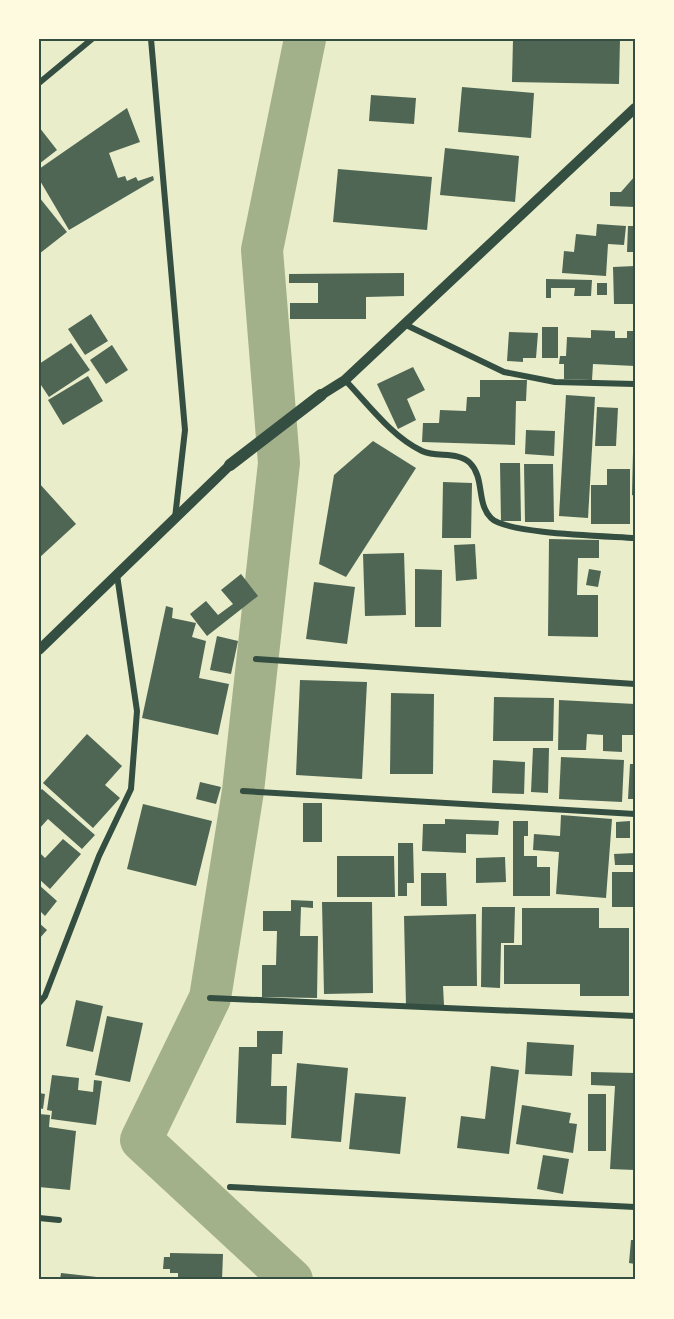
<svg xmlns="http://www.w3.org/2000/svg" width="674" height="1319" font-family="Roboto,sans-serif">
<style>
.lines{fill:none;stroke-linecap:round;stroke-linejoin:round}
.canal{stroke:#a3b18a;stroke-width:42}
.building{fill:#4f6655}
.minor{stroke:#344e41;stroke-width:6}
.tertiary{stroke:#344e41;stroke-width:10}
.secondary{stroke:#344e41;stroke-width:12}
.neatline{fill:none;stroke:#344e41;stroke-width:2}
</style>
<rect width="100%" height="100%" fill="#e9edc9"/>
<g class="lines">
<polyline class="canal" points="292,1280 141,1140 210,998 243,791 279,463 262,250 305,39"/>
</g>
<g class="building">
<polygon points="513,39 620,39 619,84 512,82"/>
<polygon points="462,87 534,93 531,138 458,132"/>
<polygon points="371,95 416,98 414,124 369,121"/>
<polygon points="127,108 140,142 109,153 118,178 125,176 127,181 136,177 138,181 153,176 154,180 69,230 39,179 39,169"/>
<polygon points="39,127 57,150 39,164"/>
<polygon points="445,148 519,156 515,202 440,195"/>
<polygon points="338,169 432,177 427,230 333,222"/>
<polygon points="635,176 635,207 610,206 610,192 621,192"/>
<polygon points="39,197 67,232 39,254"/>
<polygon points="597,224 626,226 624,245 608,244 606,276 562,273 564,251 574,252 576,234 596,236"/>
<polygon points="628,226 635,226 635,252 627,252"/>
<polygon points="635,266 635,304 614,304 613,267"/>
<polygon points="404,273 404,296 366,297 366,319 290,319 290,303 318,303 318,283 289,283 289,274"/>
<polygon points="546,279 592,280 591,296 574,296 575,288 551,288 551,298 546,298"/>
<rect x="597" y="283" width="10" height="12"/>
<polygon points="91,314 108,341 85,355 68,329"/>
<rect x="542" y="327" width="16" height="31"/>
<polygon points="591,330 615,331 615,338 627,338 627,331 635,331 635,366 593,364 592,380 564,379 564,364 559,364 560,356 566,356 567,337 591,338"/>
<polygon points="509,332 538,333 536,358 523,358 523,362 507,361"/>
<polygon points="71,343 90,370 49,397 39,382 39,364"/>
<polygon points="112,345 128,370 106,384 90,360"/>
<polygon points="413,367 425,390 407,399 416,420 398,429 377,384"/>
<polygon points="88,376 103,401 63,425 48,400"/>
<polygon points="480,380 527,380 526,401 516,401 515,445 422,442 423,423 439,423 440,410 466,411 467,397 480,397"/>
<polygon points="566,395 595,397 588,518 559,516"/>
<polygon points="597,407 618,408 616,446 595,446"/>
<polygon points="526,430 555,431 554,456 525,454"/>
<polygon points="373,441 416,468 346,577 319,564 334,475"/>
<polygon points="633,453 635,453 635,496 632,495"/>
<polygon points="500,463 520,463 521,521 501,521"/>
<polygon points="524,464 553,464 554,522 525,522"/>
<polygon points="607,469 630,469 630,524 591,524 591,485 607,485"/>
<polygon points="443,482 472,483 471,538 442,538"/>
<polygon points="39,483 76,524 39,558"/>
<polygon points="549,539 599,540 599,558 578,558 577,595 598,595 598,637 548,636"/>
<polygon points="475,544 477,579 456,581 454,545"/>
<polygon points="404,553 406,615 365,616 363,554"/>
<polygon points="415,569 442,570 441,627 415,627"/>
<polygon points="589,569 601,571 598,587 586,585"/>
<polygon points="241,574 258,596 207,636 190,614 206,601 218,615 233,604 221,590"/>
<polygon points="314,582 355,587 347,644 306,639"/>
<polygon points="166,606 173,608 172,618 196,623 192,637 206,641 199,678 229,684 218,735 142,718"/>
<polygon points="217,636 238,641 231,674 210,670"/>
<polygon points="300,680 367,682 362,779 296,775"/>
<polygon points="391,693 434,694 433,774 390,774"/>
<polygon points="494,697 554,698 553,741 493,741"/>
<polygon points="559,700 635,704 635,735 622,735 622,752 603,751 603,735 587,734 586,750 558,750"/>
<polygon points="87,734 122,766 105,785 120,798 93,828 43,783"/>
<polygon points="533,748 549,748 548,793 531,792"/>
<polygon points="561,757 624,760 622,802 559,799"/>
<polygon points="493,760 525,762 524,794 492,793"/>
<polygon points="630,764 635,764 635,799 628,799"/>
<polygon points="200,782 221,787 216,804 196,799"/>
<polygon points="42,789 95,835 82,849 48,819 39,829 39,792"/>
<rect x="303" y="803" width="19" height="39"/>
<polygon points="143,804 212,821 196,886 127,869"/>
<polygon points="561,815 612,819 606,898 556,894 559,852 533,850 534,834 560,836"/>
<polygon points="445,819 499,821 498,835 466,834 466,853 422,851 423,824 445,824"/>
<polygon points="513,821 528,821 528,836 524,836 524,856 537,856 537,867 550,867 550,896 513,896"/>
<polygon points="630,821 630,838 616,838 616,822"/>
<polygon points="63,839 81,854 50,889 39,879 39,852 45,858"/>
<polygon points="398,843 413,843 414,883 407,883 407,896 398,896"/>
<polygon points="635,853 635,865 615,865 614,854"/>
<polygon points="337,856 394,856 395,897 337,897"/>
<polygon points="505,857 506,882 476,883 476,858"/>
<rect x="612" y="872" width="22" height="35"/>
<polygon points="421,873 446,873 447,906 421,906"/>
<polygon points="39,885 57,901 45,916 39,910"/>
<polygon points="291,900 313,901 313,908 301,907 300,936 318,936 317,998 262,997 262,965 276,965 277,931 263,931 263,911 291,911"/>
<polygon points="322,902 372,902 373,993 324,994"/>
<polygon points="482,907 515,907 514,943 501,943 500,988 481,987"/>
<polygon points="522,908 599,908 599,928 629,928 629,996 580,996 580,984 504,984 504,945 522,945"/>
<polygon points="476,914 477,986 443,986 444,1005 406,1006 404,916"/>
<polygon points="39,923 47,930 39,939"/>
<polygon points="76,1000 103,1006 93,1052 66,1046"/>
<polygon points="107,1016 143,1023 130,1082 95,1075"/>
<polygon points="257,1031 283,1031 282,1054 272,1054 271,1086 287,1086 286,1125 236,1123 239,1047 257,1047"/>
<polygon points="527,1042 574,1045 572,1076 525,1074"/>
<polygon points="297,1063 348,1068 341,1142 291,1138"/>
<polygon points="491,1066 519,1070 509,1154 457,1148 461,1116 485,1119"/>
<polygon points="591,1072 635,1073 635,1170 610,1169 615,1086 591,1085"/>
<polygon points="52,1075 79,1078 78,1090 93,1092 94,1080 102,1081 96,1125 51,1119 52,1111 47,1110"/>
<polygon points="39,1093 45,1094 43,1109 39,1108"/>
<polygon points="355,1093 406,1097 400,1154 349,1149"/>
<rect x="588" y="1094" width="18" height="57"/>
<polygon points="522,1105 571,1113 569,1123 577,1124 573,1153 516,1144"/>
<polygon points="39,1114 50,1115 49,1127 76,1131 70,1190 39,1187"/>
<polygon points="543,1155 569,1159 563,1194 537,1189"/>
<polygon points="631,1240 635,1240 635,1264 629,1263"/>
<polygon points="170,1253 223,1254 222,1280 178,1280 178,1273 170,1273 170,1269 163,1269 164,1257 170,1257"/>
<polygon points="61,1273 106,1278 106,1280 60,1280"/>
</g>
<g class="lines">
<g class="minor">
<polyline points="151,39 185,430 175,518"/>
<polyline points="39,83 92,39"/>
<polyline points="404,324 504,372 555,382 635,384"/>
<path d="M345,380C368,404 392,437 422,451C437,458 458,451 470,463C485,478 476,503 491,518C506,534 608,536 635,538"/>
<polyline points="256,659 635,684"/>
<polyline points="243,791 635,814"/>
<polyline points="210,998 635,1016"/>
<polyline points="39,1003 45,996 99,856 131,789 137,711 117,575"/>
<polyline points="230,1187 635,1207"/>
<polyline points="39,1218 59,1220"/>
</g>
<g class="tertiary">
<polyline points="321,395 345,380 635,108"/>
<polyline points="39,650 230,465"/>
</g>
<polyline class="secondary" points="230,465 321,395"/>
</g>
<rect width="674" height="1319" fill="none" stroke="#fefae0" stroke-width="81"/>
<rect x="40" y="40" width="594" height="1238" class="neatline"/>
</svg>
